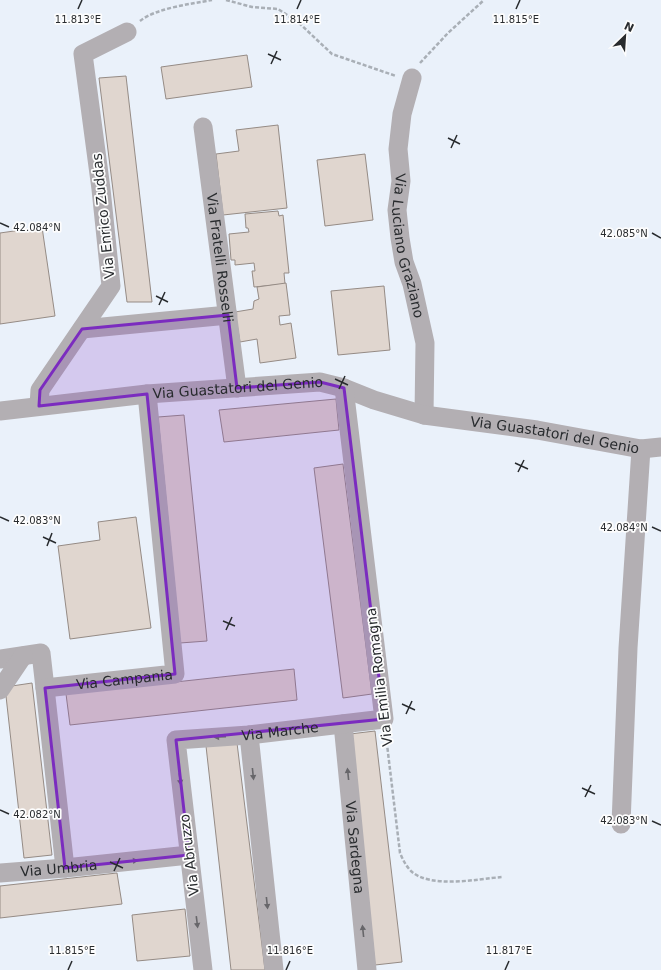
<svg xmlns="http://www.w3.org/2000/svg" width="661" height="970" font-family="'DejaVu Sans',sans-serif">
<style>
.building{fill:#e0d6cf;stroke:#958b85}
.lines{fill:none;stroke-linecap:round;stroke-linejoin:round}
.path{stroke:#a9afb6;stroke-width:2.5;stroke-dasharray:4 2;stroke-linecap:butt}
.minor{stroke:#b3afb3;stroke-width:19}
.oneway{fill:#67666a}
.marked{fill:#7b2cbf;fill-opacity:0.2;stroke:#7b2cbf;stroke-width:3;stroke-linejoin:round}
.ticks{fill:none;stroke:#282b2e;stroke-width:1.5}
.labels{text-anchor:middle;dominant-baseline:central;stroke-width:3.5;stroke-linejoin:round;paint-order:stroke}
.street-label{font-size:14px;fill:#282b2e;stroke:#fdfdfd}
.ticks-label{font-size:10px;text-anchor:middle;fill:#282b2e;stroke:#fdfdfd;stroke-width:3.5;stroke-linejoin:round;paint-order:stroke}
</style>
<rect width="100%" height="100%" fill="#eaf1fa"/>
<g class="building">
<polygon points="247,55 252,87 166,99 161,67"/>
<polygon points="126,76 152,302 127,302 99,78"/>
<polygon points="278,125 287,208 223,215 216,154 239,151 236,130"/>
<polygon points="365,154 373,220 325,226 317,160"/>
<polygon points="278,211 279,216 283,215 289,273 284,273 285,284 254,287 252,271 255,271 254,263 235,265 235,260 231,260 229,234 249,232 248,228 246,228 245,214"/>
<polygon points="42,227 55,316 0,324 0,233"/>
<polygon points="286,283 290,315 279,316 280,325 291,323 296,358 260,363 257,339 240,342 235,312 253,309 254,301 259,299 257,287"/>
<polygon points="384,286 390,350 338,355 331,291"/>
<polygon points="336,399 339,430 224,442 219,410"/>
<polygon points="184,415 207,641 180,643 158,417"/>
<polygon points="343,464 372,694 343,698 314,468"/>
<polygon points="136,517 151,628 70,639 58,546 100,540 98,522"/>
<polygon points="294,669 297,700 70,725 66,694"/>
<polygon points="32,683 52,855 24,858 5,687"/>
<polygon points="375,731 402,962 375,965 350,734"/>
<polygon points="237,743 265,970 231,970 206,746"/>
<polygon points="117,873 122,904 0,918 0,886"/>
<polygon points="185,909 190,956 137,961 132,915"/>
</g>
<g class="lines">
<g class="path">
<polyline points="226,0 252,7 278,9 298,22 332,54 396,76"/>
<path d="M140,21C156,8 191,4 212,0"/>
<polyline points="420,63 448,33 484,0"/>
<path d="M386,736L400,853C403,860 406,866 411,871C430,889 478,879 502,877"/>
</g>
<g class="minor">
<path id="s1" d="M412,78L402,114L398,149L401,181L397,210L400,238L404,262L412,284L425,343L424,415"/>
<path id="s2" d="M203,127L237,388"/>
<polyline points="82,329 228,315"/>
<polyline points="39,406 40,390 111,286 101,189 83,54 127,32"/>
<path id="s3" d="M0,411L147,394L320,382L344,388L374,400L424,415L537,430L641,449L661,447"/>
<polyline points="0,659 41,653 45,688"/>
<polyline points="0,690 23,656"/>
<path id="s4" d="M343,724L367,970"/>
<polyline points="249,735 274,970"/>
<polyline points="621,824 628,648 641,449"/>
<path id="s5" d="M65,868L45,688L175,674L147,394"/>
<path id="s6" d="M0,873L65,868L189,855"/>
<path id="s7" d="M203,970L176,740L249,735L384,719L344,388"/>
</g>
</g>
<defs><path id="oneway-solid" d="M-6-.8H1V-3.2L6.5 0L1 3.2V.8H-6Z"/></defs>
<g class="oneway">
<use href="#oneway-solid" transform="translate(220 737) rotate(176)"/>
<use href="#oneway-solid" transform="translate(253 774) rotate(84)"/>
<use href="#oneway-solid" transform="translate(348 774) rotate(-96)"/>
<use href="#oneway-solid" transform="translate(180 779) rotate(83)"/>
<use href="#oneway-solid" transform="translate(132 861) rotate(-6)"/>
<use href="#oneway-solid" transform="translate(267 903) rotate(84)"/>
<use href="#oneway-solid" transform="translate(197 922) rotate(83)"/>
<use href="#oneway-solid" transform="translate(363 931) rotate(-96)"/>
</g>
<path class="marked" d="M228,315L237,388L320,382L344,388L384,719L176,740L189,855L65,868L45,688L175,674L147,394L39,406L40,390L82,329Z"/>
<path class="ticks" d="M78,9L82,0M297,9L301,0M516,9L520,0M268,54L281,60M271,64L277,51M448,138L460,144M451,148L457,135M0,223L9,227M652,233L661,238M156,296L168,302M159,305L165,292M335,379L348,385M339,389L345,376M515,463L528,469M518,472L524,460M0,517L9,521M652,527L661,531M43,537L56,543M47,546L52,533M223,621L235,626M226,630L232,617M402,704L415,710M406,714L412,701M582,788L595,794M585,797L591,785M0,810L9,814M652,821L661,825M110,862L123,868M114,871L120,858M68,970L72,961M286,970L290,961M505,970L509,961"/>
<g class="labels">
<g class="street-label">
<text transform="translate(103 216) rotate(-96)">Via Enrico Zuddas</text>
<text stroke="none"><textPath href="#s1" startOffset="171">Via Luciano Graziano</textPath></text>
<text stroke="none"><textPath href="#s2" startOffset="132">Via Fratelli Rosselli</textPath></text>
<text stroke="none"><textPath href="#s3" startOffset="239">Via Guastatori del Genio</textPath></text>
<text stroke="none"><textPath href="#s3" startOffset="563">Via Guastatori del Genio</textPath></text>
<text stroke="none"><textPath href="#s5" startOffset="261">Via Campania</textPath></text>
<text transform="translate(379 677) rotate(-97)">Via Emilia Romagna</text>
<text stroke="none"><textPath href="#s7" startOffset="336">Via Marche</textPath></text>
<text stroke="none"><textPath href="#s4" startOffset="124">Via Sardegna</textPath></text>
<text transform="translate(189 855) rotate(-97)">Via Abruzzo</text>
<text stroke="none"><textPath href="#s6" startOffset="59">Via Umbria</textPath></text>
</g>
</g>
<g class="ticks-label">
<text x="78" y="23">11.813°E</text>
<text x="297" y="23">11.814°E</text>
<text x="516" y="23">11.815°E</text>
<text x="37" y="231">42.084°N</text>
<text x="624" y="237">42.085°N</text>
<text x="37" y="524">42.083°N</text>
<text x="624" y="531">42.084°N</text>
<text x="37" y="818">42.082°N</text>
<text x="624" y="824">42.083°N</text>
<text x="72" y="954">11.815°E</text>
<text x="290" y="954">11.816°E</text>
<text x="509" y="954">11.817°E</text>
</g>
<g transform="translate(625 36) rotate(25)" stroke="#fdfdfd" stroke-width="3" paint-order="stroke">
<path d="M0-3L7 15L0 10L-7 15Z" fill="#282b2e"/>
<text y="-6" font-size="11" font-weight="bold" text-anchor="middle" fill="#282b2e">N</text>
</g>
</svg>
